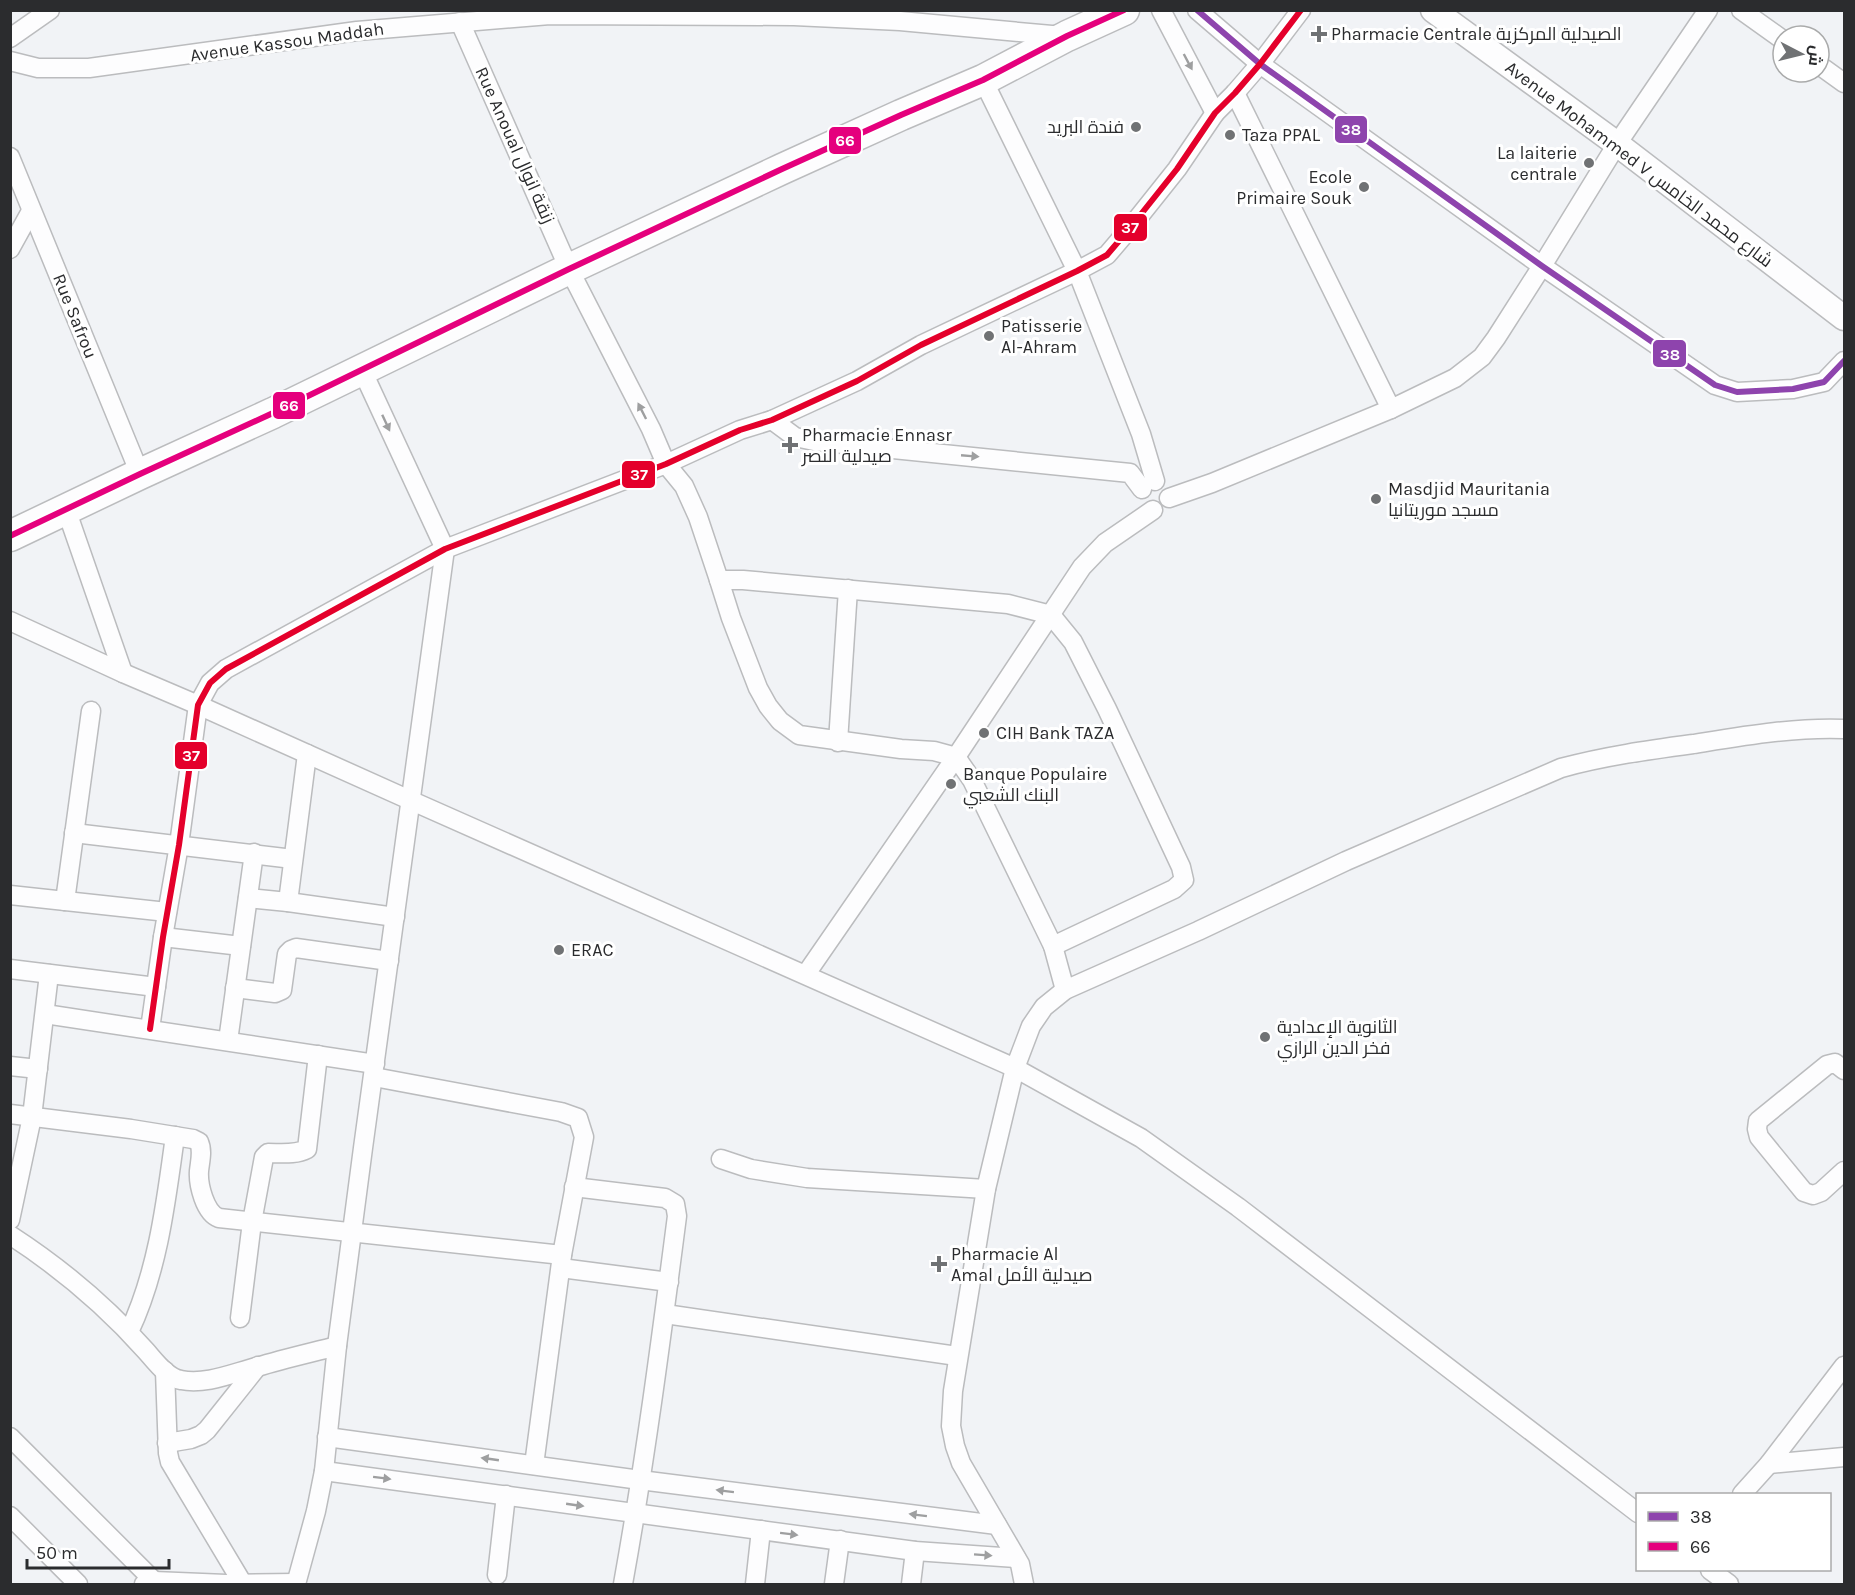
<svg xmlns="http://www.w3.org/2000/svg" width="1855" height="1595" font-family="Karla,Cairo,sans-serif">
<style>
.lines{fill:none;stroke-linecap:round;stroke-linejoin:round}
.minor-casing{stroke:#bbbcbe;stroke-width:21}
.tertiary-casing{stroke:#bbbcbe;stroke-width:27}
.primary-casing{stroke:#bbbcbe;stroke-width:33}
.minor{stroke:#fdfdfe;stroke-width:18}
.tertiary{stroke:#fdfdfe;stroke-width:24}
.primary{stroke:#fdfdfe;stroke-width:30}
.bus-1-casing{stroke:#fff;stroke-width:10}
.bus-2-casing{stroke:#fff;stroke-width:10}
.bus-3-casing{stroke:#fff;stroke-width:10}
.bus-1{stroke:#8e44ad;stroke-width:6}
.bus-2{stroke:#e5007d;stroke-width:6}
.bus-3{stroke:#e4002b;stroke-width:6}
.oneway{fill:#9e9fa0}
.poi-dot{fill:#707274;stroke:#fff;stroke-width:2}
.labels{text-anchor:middle;dominant-baseline:central;stroke-width:6;stroke-linejoin:round;paint-order:stroke}
.poi-label{font-size:18px;fill:#2b2c2e;stroke:#fff;text-anchor:start}
.street-label{font-size:18px;fill:#2b2c2e;stroke:#fff}
.line-badge{stroke:#fff;stroke-width:2}
.badge-label{font-size:16px;text-anchor:middle;font-weight:bold;fill:#fff}
</style>
<rect width="100%" height="100%" fill="#f1f3f6"/>
<g class="lines">
<defs>
<g id="minor">
<polyline points="1161,10 1215,113"/>
<polyline points="1197,10 1260,64 1542,266 1715,385 1737,392 1793,389 1824,382 1844,361"/>
<polyline points="1741,10 1783,40"/>
<polyline points="460,22 569,269 651,429 666,464 684,486 698,517 719,580 743,580 1008,604 1051,615 1073,642 1107,709 1181,867 1184,880 1174,889 1053,946"/>
<polyline points="10,38 50,10"/>
<polyline points="10,61 38,68 89,68 357,31 550,15 794,16 900,21 1063,36"/>
<polyline points="1819,65 1844,83"/>
<polyline points="983,80 1077,271 1141,434 1155,481"/>
<polyline points="1235,93 1391,409"/>
<polyline points="10,157 140,474"/>
<polyline points="10,249 31,211"/>
<polyline points="772,420 795,437 814,441 1130,473 1142,489"/>
<polyline points="1169,498 1212,483 1391,409 1455,378 1482,357 1496,338 1542,266 1617,144 1708,10"/>
<polyline points="66,509 123,673"/>
<polyline points="719,580 731,618 758,688 768,706 780,721 799,735 901,749 934,751 956,757 972,780 1053,946 1065,990"/>
<polyline points="10,621 123,673 198,705 412,801 1015,1068 1141,1138 1238,1207 1638,1513"/>
<polyline points="838,742 848,589"/>
<polyline points="307,754 288,902 395,917"/>
<polyline points="74,833 293,859"/>
<polyline points="10,895 167,912"/>
<polyline points="248,898 288,902"/>
<polyline points="65,901 91,711"/>
<polyline points="163,937 241,946"/>
<polyline points="10,969 156,987"/>
<polyline points="806,974 956,757 1082,567 1105,543 1153,510"/>
<polyline points="235,988 275,993 282,990 287,954 291,950 296,948 389,961"/>
<polyline points="45,1014 375,1064"/>
<polyline points="150,1029 163,937 179,845 198,705 210,683 226,669 445,549 666,464 740,430 772,420 857,381 921,345 1077,271 1107,255 1130,228 1177,169 1215,113 1235,93 1260,64 1301,10"/>
<polyline points="228,1041 254,853"/>
<polyline points="10,1066 38,1069"/>
<polyline points="1844,1070 1835,1063 1827,1065 1758,1121 1757,1129 1759,1137 1804,1192 1813,1195 1821,1192 1844,1171"/>
<polyline points="374,1077 561,1112 578,1118 584,1137 562,1255 534,1465"/>
<path d="M10,1114L131,1129L193,1139L199,1142C203,1151 200,1161 199,1171C198,1185 205,1213 219,1218L562,1255"/>
<polyline points="721,1159 751,1169 807,1178 986,1189"/>
<path d="M574,1187L665,1198L675,1204L677,1216C661,1340 645,1462 623,1584"/>
<polyline points="10,1220 32,1117 49,974"/>
<path d="M10,1235C61,1268 106,1306 146,1351C155,1361 167,1378 181,1380C206,1385 233,1373 257,1367C283,1359 310,1353 337,1346"/>
<polyline points="561,1268 669,1282"/>
<polyline points="665,1314 957,1356"/>
<path d="M240,1318L252,1222L264,1157L268,1153C281,1153 296,1155 307,1149L318,1055"/>
<path d="M129,1332C158,1271 166,1202 175,1136"/>
<polyline points="165,1371 168,1453 170,1462 243,1584"/>
<polyline points="10,1437 154,1581"/>
<polyline points="327,1437 640,1480 997,1525"/>
<polyline points="167,1443 191,1439 201,1435 207,1430 258,1366"/>
<polyline points="1769,1464 1844,1457"/>
<polyline points="324,1471 915,1551 1016,1558"/>
<polyline points="1742,1494 1769,1464 1844,1366"/>
<polyline points="10,1516 78,1584"/>
<polyline points="1710,1570 1729,1584"/>
<polyline points="497,1575 506,1495"/>
<polyline points="144,1584 154,1581 226,1584 296,1583"/>
<polyline points="296,1584 316,1511 324,1471 337,1346 363,1148 445,549 362,370"/>
<polyline points="755,1584 761,1530"/>
<polyline points="834,1584 840,1540"/>
<polyline points="911,1584 915,1551"/>
<path d="M1024,1584L1020,1564L961,1463L955,1446L951,1426L953,1391L986,1189L1015,1068L1031,1026L1044,1007L1065,990L1198,931L1346,861L1561,768C1605,756 1649,750 1693,744C1743,736 1794,727 1844,729"/>
</g>
<polyline id="tertiary" points="1433,10 1617,144 1844,318"/>
<polyline id="primary" points="10,536 140,474 273,413 569,269 782,169 901,115 983,80 1067,36 1124,10"/>
</defs>
<use href="#minor" class="minor-casing"/>
<use href="#tertiary" class="tertiary-casing"/>
<use href="#primary" class="primary-casing"/>
<use href="#minor" class="minor"/>
<use href="#tertiary" class="tertiary"/>
<use href="#primary" class="primary"/>
<defs>
<polyline id="bus-1" points="1197,10 1260,64 1542,266 1715,385 1737,392 1793,389 1824,382 1844,361"/>
<polyline id="bus-2" points="10,536 140,474 273,413 569,269 782,169 901,115 983,80 1067,36 1124,10"/>
<polyline id="bus-3" points="150,1029 163,937 179,845 198,705 210,683 226,669 445,549 666,464 740,430 772,420 857,381 921,345 1077,271 1107,255 1130,228 1177,169 1215,113 1235,93 1260,64 1301,10"/>
</defs>
<use href="#bus-1" class="bus-1-casing"/>
<use href="#bus-2" class="bus-2-casing"/>
<use href="#bus-3" class="bus-3-casing"/>
<use href="#bus-1" class="bus-1"/>
<use href="#bus-2" class="bus-2"/>
<use href="#bus-3" class="bus-3"/>
</g>
<defs><path id="oneway-solid" d="M-6-.8H1V-3.2L6.5 0L1 3.2V.8H-6Z" transform="scale(1.5)"/></defs>
<g class="oneway">
<use href="#oneway-solid" transform="translate(1188 62) rotate(62)"/>
<use href="#oneway-solid" transform="translate(642 411) rotate(-117)"/>
<use href="#oneway-solid" transform="translate(386 423) rotate(65)"/>
<use href="#oneway-solid" transform="translate(970 456) rotate(5)"/>
<use href="#oneway-solid" transform="translate(490 1459) rotate(-172)"/>
<use href="#oneway-solid" transform="translate(382 1478) rotate(7)"/>
<use href="#oneway-solid" transform="translate(725 1491) rotate(-173)"/>
<use href="#oneway-solid" transform="translate(575 1505) rotate(8)"/>
<use href="#oneway-solid" transform="translate(918 1515) rotate(-173)"/>
<use href="#oneway-solid" transform="translate(789 1534) rotate(7)"/>
<use href="#oneway-solid" transform="translate(983 1555) rotate(4)"/>
</g>
<g class="poi-dot">
<path d="M1316 25h6v6h6v6h-6v6h-6v-6h-6v-6h6z"/>
<circle cx="1136" cy="127" r="6"/>
<circle cx="1230" cy="135" r="6"/>
<circle cx="1589" cy="163" r="6"/>
<circle cx="1364" cy="187" r="6"/>
<circle cx="989" cy="336" r="6"/>
<path d="M787 436h6v6h6v6h-6v6h-6v-6h-6v-6h6z"/>
<circle cx="1376" cy="499" r="6"/>
<circle cx="984" cy="733" r="6"/>
<circle cx="951" cy="784" r="6"/>
<circle cx="559" cy="950" r="6"/>
<circle cx="1265" cy="1037" r="6"/>
<path d="M936 1255h6v6h6v6h-6v6h-6v-6h-6v-6h6z"/>
</g>
<g class="labels">
<g class="poi-label">
<text x="1331" y="34">Pharmacie Centrale الصيدلية المركزية</text>
<text x="1124" y="127" text-anchor="end">فندة البريد</text>
<text x="1242" y="135">Taza PPAL</text>
<text x="1577" y="153" text-anchor="end">La laiterie<tspan x="1577" dy="21">centrale</tspan></text>
<text x="1352" y="177" text-anchor="end">Ecole<tspan x="1352" dy="21">Primaire Souk</tspan></text>
<text x="1001" y="326">Patisserie<tspan x="1001" dy="21">Al-Ahram</tspan></text>
<text x="802" y="435">Pharmacie Ennasr<tspan x="802" dy="21">صيدلية النصر</tspan></text>
<text x="1388" y="489">Masdjid Mauritania<tspan x="1388" dy="21">مسجد موريتانيا</tspan></text>
<text x="996" y="733">CIH Bank TAZA</text>
<text x="963" y="774">Banque Populaire<tspan x="963" dy="21">البنك الشعبي</tspan></text>
<text x="571" y="950">ERAC</text>
<text x="1277" y="1027">الثانوية الإعدادية<tspan x="1277" dy="21">فخر الدين الرازي</tspan></text>
<text x="951" y="1254">Pharmacie Al<tspan x="951" dy="21">Amal صيدلية الأمل</tspan></text>
</g>
<g class="street-label">
<text transform="translate(287 42) rotate(-8)">Avenue Kassou Maddah</text>
<text transform="translate(515 145) rotate(66)">Rue Anoual زنقة انوال</text>
<text transform="translate(1639 164) rotate(37)">Avenue Mohammed V شارع محمد الخامس</text>
<text transform="translate(75 316) rotate(68)">Rue Safrou</text>
</g>
</g>
<g class="line-badge">
<rect x="1334" y="115" width="34" height="29" rx="6" fill="#8e44ad"/>
<rect x="828" y="126" width="34" height="29" rx="6" fill="#e5007d"/>
<rect x="1113" y="213" width="35" height="29" rx="6" fill="#e4002b"/>
<rect x="1652" y="339" width="35" height="29" rx="6" fill="#8e44ad"/>
<rect x="272" y="391" width="34" height="29" rx="6" fill="#e5007d"/>
<rect x="621" y="460" width="35" height="29" rx="6" fill="#e4002b"/>
<rect x="174" y="741" width="34" height="29" rx="6" fill="#e4002b"/>
</g>
<g class="badge-label">
<text x="1351" y="135">38</text>
<text x="845" y="146">66</text>
<text x="1130" y="233">37</text>
<text x="1670" y="360">38</text>
<text x="289" y="411">66</text>
<text x="639" y="480">37</text>
<text x="191" y="761">37</text>
</g>
<rect width="1855" height="1595" fill="none" stroke="#2b2c2e" stroke-width="24"/>
<rect x="1636" y="1493" width="195" height="78" fill="#ffffff" stroke="#aaabab" stroke-width="1.5"/>
<rect x="1648" y="1512" width="30" height="9" fill="#8e44ad" stroke="#aaabab" stroke-width="1.5"/>
<text x="1690" y="1523" font-size="18" fill="#2b2c2e">38</text>
<rect x="1648" y="1542" width="30" height="9" fill="#e5007d" stroke="#aaabab" stroke-width="1.5"/>
<text x="1690" y="1553" font-size="18" fill="#2b2c2e">66</text>
<g transform="translate(1801 54) rotate(97)"><circle r="28" fill="#ffffff" stroke="#aaabab" stroke-width="1.5"/>
<path d="M0-4.5L10 22L0 15L-10 22Z" fill="#707274"/>
<text y="-9" font-size="16" font-weight="bold" text-anchor="middle" fill="#2b2c2e">ش</text>
</g>
<path d="M27 1559v9h142v-9" fill="none" stroke="#2b2c2e" stroke-width="3"/>
<text x="36" y="1559" font-size="18" fill="#2b2c2e" stroke="#ffffff" stroke-width="4.5" paint-order="stroke">50 m</text>
</svg>
